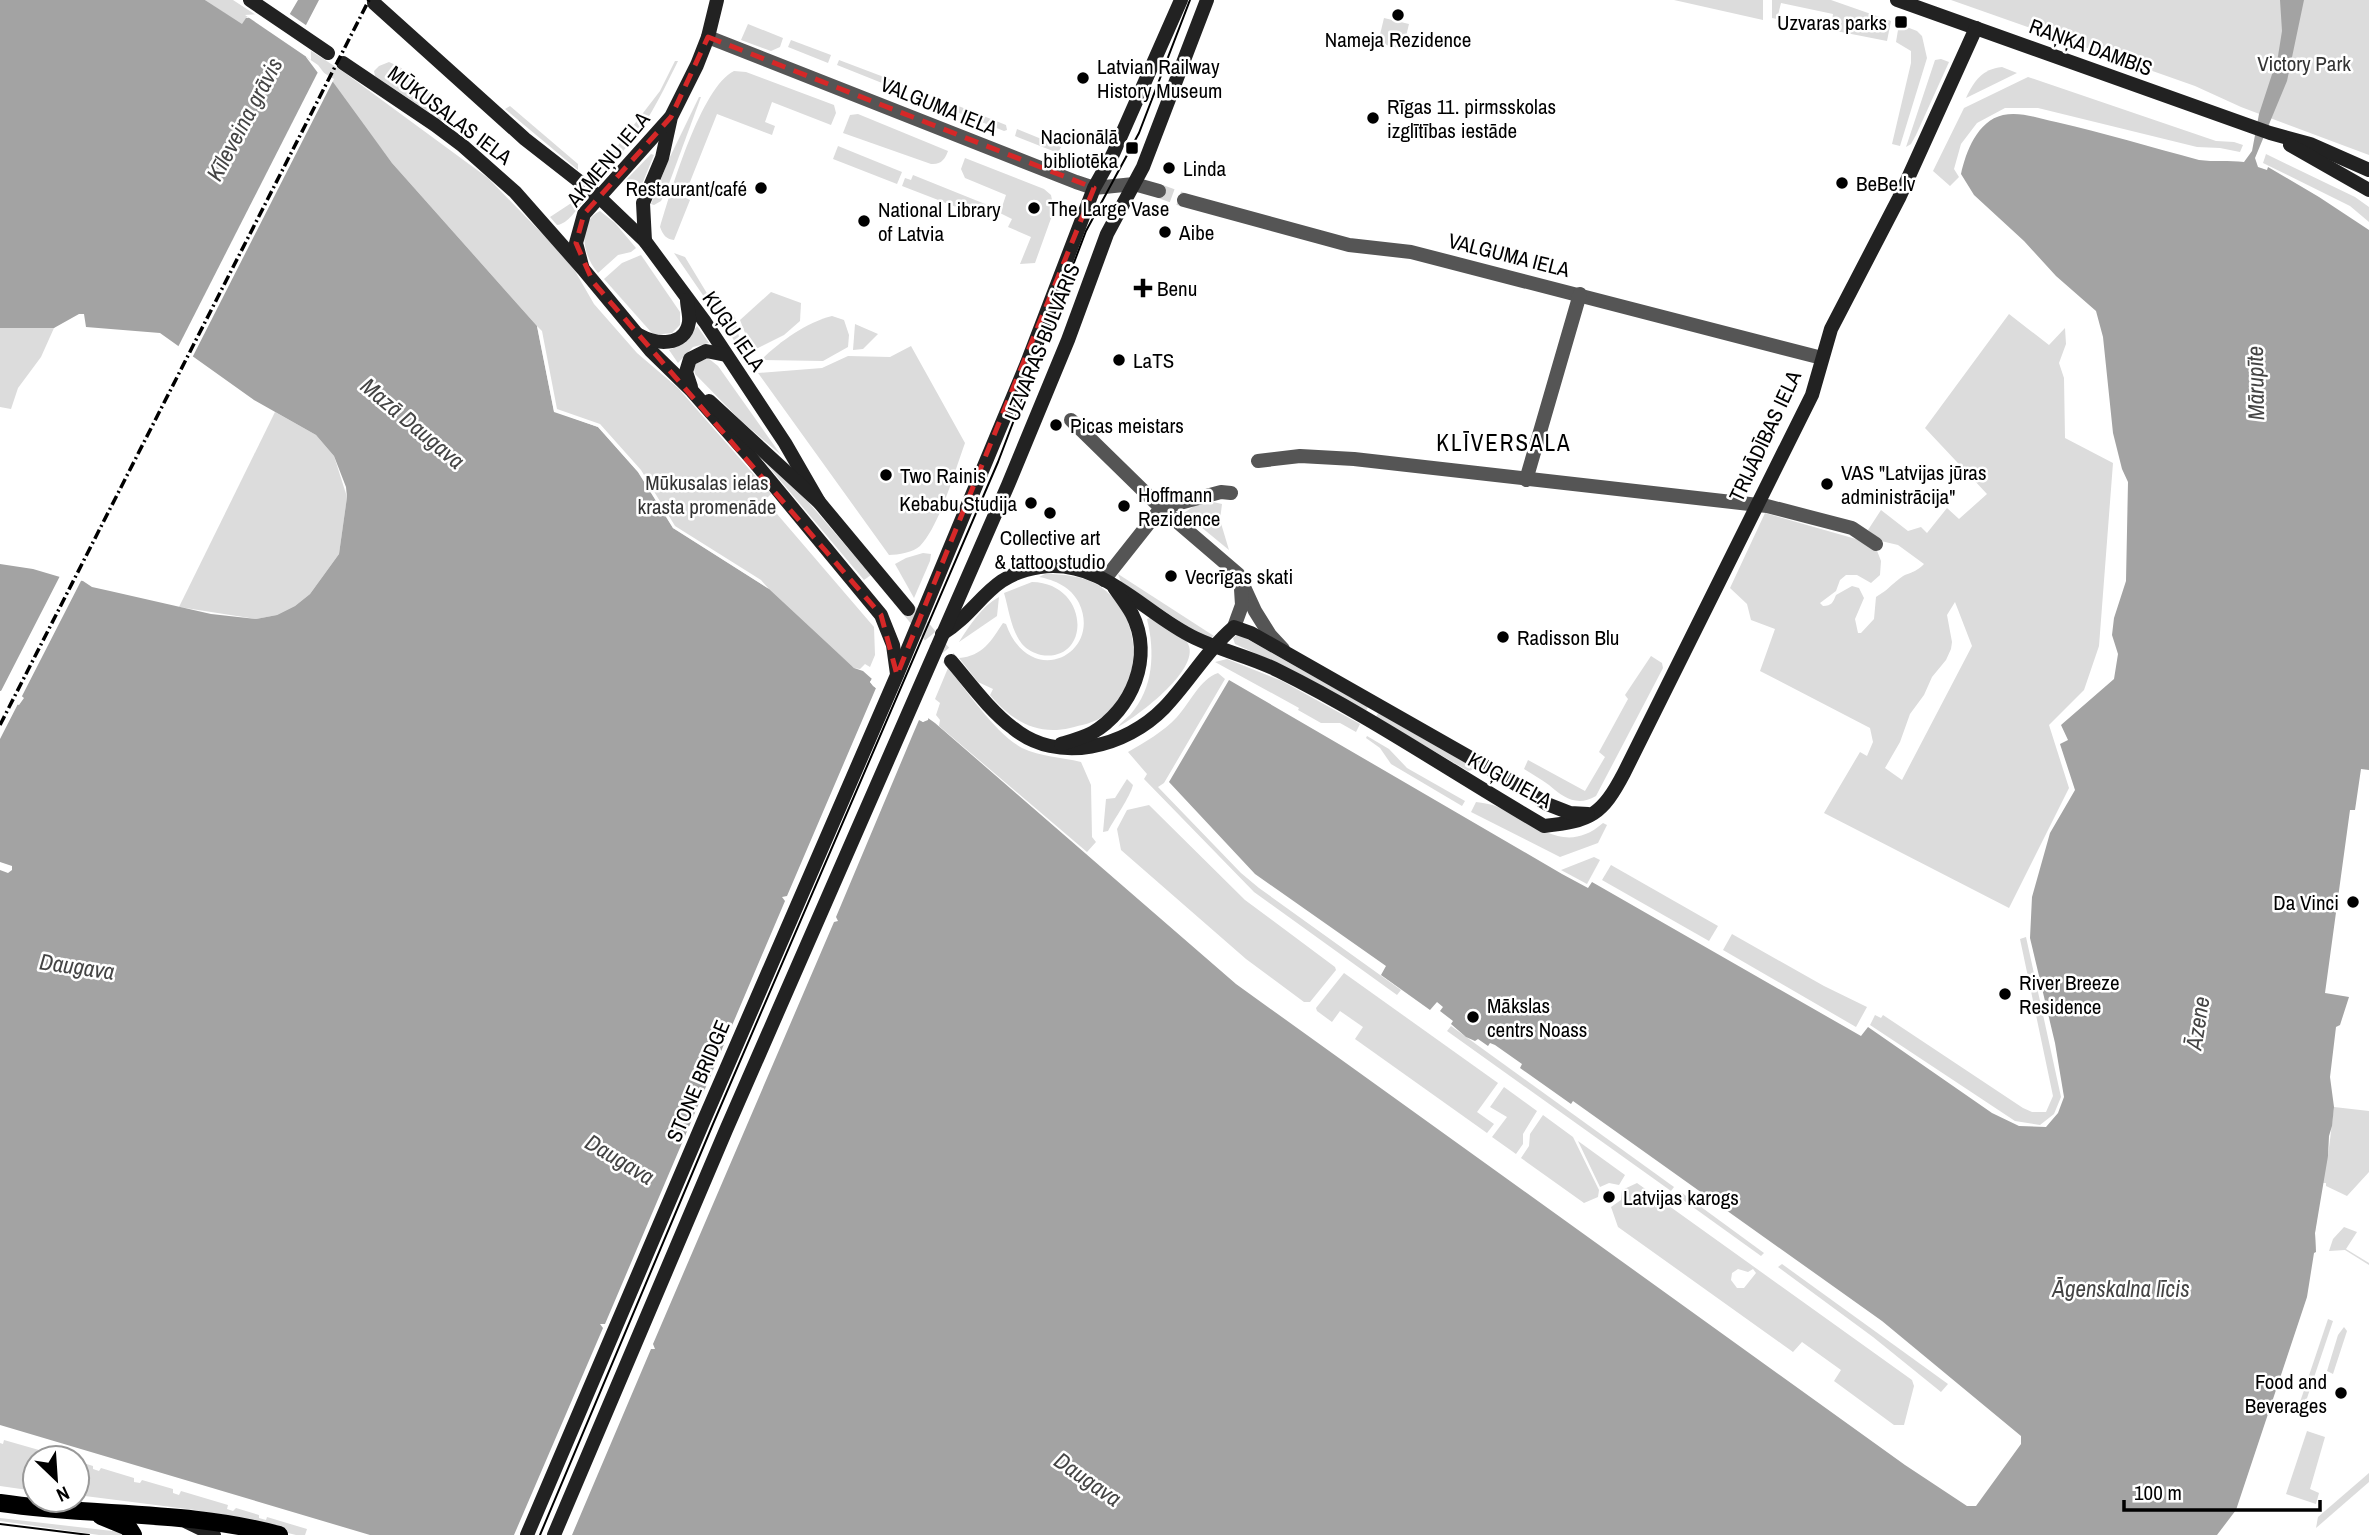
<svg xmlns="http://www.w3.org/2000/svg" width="2369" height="1535" font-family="'Archivo Narrow',sans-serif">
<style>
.green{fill:#dcdcdc;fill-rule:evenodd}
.water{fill:#a3a3a3}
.pier{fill:#fff}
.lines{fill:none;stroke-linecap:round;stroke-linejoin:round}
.minor-tunnel{stroke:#d9d9d9;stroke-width:14;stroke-dasharray:14 7;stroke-linecap:butt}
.secondary-tunnel{stroke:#d9d9d9;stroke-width:14;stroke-dasharray:14 7;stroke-linecap:butt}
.minor{stroke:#555;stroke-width:14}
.tertiary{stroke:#555;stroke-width:14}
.secondary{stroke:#222;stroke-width:14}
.primary{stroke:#000;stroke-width:18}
.tram{stroke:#000;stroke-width:2}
.rail{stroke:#000;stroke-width:3.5;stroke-dasharray:10 3.5 2 3.5;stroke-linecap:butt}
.marked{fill:none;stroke:#d62828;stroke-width:5;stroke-dasharray:14 9;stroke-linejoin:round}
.poi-dot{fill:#000;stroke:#fff;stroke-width:2.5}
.labels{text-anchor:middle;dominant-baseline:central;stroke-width:5;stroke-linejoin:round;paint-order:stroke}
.poi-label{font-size:21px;fill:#000;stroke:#fff;text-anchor:start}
.street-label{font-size:21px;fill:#000;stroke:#fff}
.park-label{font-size:21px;fill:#333;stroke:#fff}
.water-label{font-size:23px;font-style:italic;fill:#444;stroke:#fff}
.neighbourhood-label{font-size:23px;letter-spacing:2px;fill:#000;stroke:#fff}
</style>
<rect width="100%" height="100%" fill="#fff"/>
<g class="green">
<polygon points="205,0 233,0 345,73 488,178 557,249 575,271 594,304 637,353 678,388 771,494 765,500 874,627 875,655 870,667 865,664 860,669 854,668 834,650 673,528 598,427 554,412 537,326 392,163 318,65 247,17 242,25"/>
<polygon points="1674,0 1763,0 1763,20"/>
<polygon points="1772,0 1831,0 1891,21 1887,41 1831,30 1833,14 1781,3 1777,19 1772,18"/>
<polygon points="1951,0 2369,0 2369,155 2241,107 2195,86"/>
<polygon points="1384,18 1409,24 1403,49 1378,43"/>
<polygon points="748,24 783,38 780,47 771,51 741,40"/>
<polygon points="1899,24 1917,31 1922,36 1927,58 1900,146 1892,144 1911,63 1911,51 1896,42"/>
<polygon points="791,40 831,55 828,63 788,47"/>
<polygon points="1941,59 1949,62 1916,135 1911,144 1906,147 1935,60"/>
<polygon points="839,60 905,85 906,87 902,91 837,65"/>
<path d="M675,61H678C659,99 641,139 607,166L606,161L660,91Z"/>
<polygon points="389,62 400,67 431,94 432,110 448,125 375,76 374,71 379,66"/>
<path d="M2002,67L2017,73L1966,98C1974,81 1982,69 2002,67Z"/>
<path d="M734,71L746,72L834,105L836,113L831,125L772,102L765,122L775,126L772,135L717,114L684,197L690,200L674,240C666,239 663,235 660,227C671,191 701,87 734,71Z"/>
<polygon points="2028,77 2216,141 2234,142 2243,145 2240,152 2220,148 2197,147 2038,108 2005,108 1977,123 1961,144 1954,169 1959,177 1950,186 1933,171 1964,108"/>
<polygon points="699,97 701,97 667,189 661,201 654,205 651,204 669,159"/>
<polygon points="956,105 1006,125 1007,130 1004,131 954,111 953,106"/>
<polygon points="510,106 578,164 578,170 505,109"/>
<path d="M858,114L948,151C945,159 941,165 931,164L843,133L850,115Z"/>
<polygon points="1017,129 1061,147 1058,153 1015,136"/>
<polygon points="838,146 902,172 897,184 833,159"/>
<polygon points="651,154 654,155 638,194 624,182"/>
<polygon points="2266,154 2355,197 2369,207 2369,222 2350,206 2263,163"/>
<polygon points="965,158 1044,189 1051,195 1054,210 1035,263 1020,264 1031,237 1008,227 1012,219 1000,213 1006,195 965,178 961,169"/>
<polygon points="913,175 995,208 990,220 902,186 905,178 911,180"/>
<path d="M582,196L584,200C577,209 568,224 557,225L550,217Z"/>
<path d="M600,211L615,223L636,248L631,252L618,255L598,273C583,256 576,223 600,211Z"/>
<polygon points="674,253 685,257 708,295 735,317 742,352"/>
<polygon points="641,255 680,312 680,325 672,333 654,335 651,332 604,279 622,263"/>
<polygon points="771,292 801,303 800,321 784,335 752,351 740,320"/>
<path d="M2009,314L2049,345L2065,328L2066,344L2059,363L2064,378L2065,438L2113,463L2099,646L2084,690L2049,725L2069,788L2009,908L1824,813L1860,752L1867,756L1873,742L1870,728L1760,671L1775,629L1751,620L1747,604L1730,588L1765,513L1856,539L1876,548L1881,561L1880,575L1871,583L1857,575H1846L1840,580L1836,591L1820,603L1823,606C1832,606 1833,602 1836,595L1852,586L1859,588L1864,598L1855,619L1858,633H1861L1874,619L1876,597C1889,589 1889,587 1899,579C1909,571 1913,575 1924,564L1898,545L1881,541L1868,530L1881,510L1908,531L1921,527L1927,533L1947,508L1959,519L1987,494L1925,428ZM1955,602L1972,646L1902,780L1885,768L1900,742L1910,714L1924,695L1932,677L1946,660L1951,649L1952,642L1947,615Z"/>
<path d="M832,316L844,320L849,335L848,347L823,361L761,360C779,342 807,322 832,316Z"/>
<polygon points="855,324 878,334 863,349 853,350"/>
<polygon points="697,326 709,343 693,347 678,363 669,350 685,343"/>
<polygon points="0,328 54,328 41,357 18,388 11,409 0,407"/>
<path d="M911,346L965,443C955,470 940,525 920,546C914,552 898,555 889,555L758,373L822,368L848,356L890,357Z"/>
<polygon points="708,358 718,366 781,455 739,419 695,374 694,369 697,362"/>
<polygon points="275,412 316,435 334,456 347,497 339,554 310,594 295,606 277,615 256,619 179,607"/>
<polygon points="758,454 804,497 871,575 864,580"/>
<polygon points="1213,502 1222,504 1220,520 1229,550 1184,513 1197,504"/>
<polygon points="923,553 931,554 930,561 914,598 895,564 906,558"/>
<path d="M1045,574C1062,574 1083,576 1098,585C1143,614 1145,681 1105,715C1095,723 1081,725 1070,728C1036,736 1011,720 990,695L993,689L978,682L959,658C983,656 991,641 1003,623L1006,624C1030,691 1103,654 1079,603C1071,587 1055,580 1039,577Z"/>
<polygon points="1118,574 1214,636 1209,638 1197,633 1121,582"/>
<path d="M1032,582C1090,583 1092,663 1041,655C1034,653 1027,650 1022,644C1011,630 1009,610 1004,593Z"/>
<path d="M999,597L997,616L959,642C970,625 981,607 999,597Z"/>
<path d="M1152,617L1187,642C1204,667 1138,716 1118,727C1121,722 1126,719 1130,715C1154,688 1155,652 1147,619Z"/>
<polygon points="1238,634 1368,707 1366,711 1302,675 1235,644 1233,638"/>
<path d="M1651,656L1662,663L1663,668L1596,796C1577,807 1564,798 1549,785C1541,779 1532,774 1524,769L1528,760L1585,791L1605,757L1599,752L1628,699L1625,695Z"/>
<polygon points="1227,659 1282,681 1360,724 1356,732 1340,723 1321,723 1298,710 1299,708 1215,662"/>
<path d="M948,668C968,692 995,733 1022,748C1041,757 1061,757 1081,762L1091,785L1092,837L1096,842L1087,852L939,726L940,720L936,715L940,703L935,699Z"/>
<path d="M1218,673L1225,679L1164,783L1158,787L1241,873L1259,888L1401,990L1397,995L1254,892L1144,779L1147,774L1128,752C1145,742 1163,732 1177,717C1190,703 1200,679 1218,673Z"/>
<polygon points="1378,713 1471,766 1472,770 1468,771 1376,717"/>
<polygon points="1367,736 1389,749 1407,768 1465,801 1462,806 1391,764 1380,748 1366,738"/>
<path d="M1127,779L1133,785C1130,797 1115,818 1108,831L1103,832L1106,799L1115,798Z"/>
<path d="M1476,802C1483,803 1491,804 1498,807C1534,822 1564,857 1603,823L1607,825L1598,843L1560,857L1471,812Z"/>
<polygon points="1149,805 1245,900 1335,967 1336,970 1310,1002 1304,1002 1246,959 1121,850 1117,829 1127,810"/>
<polygon points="1594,857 1600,860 1587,884 1561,870"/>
<polygon points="1611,865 1718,926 1709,941 1602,880"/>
<polygon points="1732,934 1824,986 1867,1007 1856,1027 1723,950"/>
<polygon points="2026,937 2061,1097 2054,1114 2040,1125 2015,1121 1870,1025 1875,1015 1881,1018 1883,1015 2023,1108 2032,1112 2046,1112 2053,1096 2020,939"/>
<polygon points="1344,973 1498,1083 1477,1112 1494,1124 1487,1133 1355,1039 1363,1027 1340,1011 1332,1022 1317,1011 1316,1008"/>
<polygon points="1451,1026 1674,1187 1671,1191 1447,1031"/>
<polygon points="1504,1087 1537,1111 1523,1134 1523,1144 1516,1154 1492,1137 1507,1117 1490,1107"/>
<polygon points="2334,1107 2369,1111 2369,1172 2347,1196 2326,1186 2326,1183 2322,1183 2315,1233 2316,1252 2304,1198 2328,1156"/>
<polygon points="1543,1115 1573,1137 1599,1190 1598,1197 1584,1203 1521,1158 1529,1146 1530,1134"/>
<polygon points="1578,1141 1625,1175 1619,1185 1609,1183 1600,1187"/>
<path d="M1637,1183L1912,1380L1914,1386L1904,1425H1894L1834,1381L1841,1370L1802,1342L1793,1352L1618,1227L1611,1207L1621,1200L1622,1190ZM1738,1269L1748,1272L1753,1269L1756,1273L1744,1288H1737L1731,1280L1732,1273Z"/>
<polygon points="1682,1193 1764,1253 1761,1256 1679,1197"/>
<polygon points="2344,1227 2357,1232 2346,1249 2369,1263 2369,1265 2345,1250 2329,1251 2333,1239"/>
<polygon points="1782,1264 1948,1384 1941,1392 1873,1337 1778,1267"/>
<polygon points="2328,1319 2333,1321 2302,1413 2297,1411"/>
<polygon points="2344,1327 2347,1331 2333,1374 2327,1371 2338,1335"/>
<polygon points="2307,1431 2325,1437 2310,1489 2319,1493 2316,1504 2286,1494"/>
<polygon points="4,1440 53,1454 52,1458 35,1458 35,1491 0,1486 0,1443 3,1444"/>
<polygon points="77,1461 93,1466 93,1469 99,1471 101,1468 134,1478 134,1482 140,1483 142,1480 173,1489 173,1493 179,1495 181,1491 228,1505 227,1509 233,1511 236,1508 259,1515 259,1518 266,1520 267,1517 307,1529 305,1535 296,1535 195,1510 77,1495"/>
<polygon points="2369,1473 2369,1482 2316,1528 2318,1517"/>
<polygon points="0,1518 121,1532 126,1535 99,1535 0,1521"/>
</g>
<path class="water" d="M0,0H205L242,24L246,18L288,17L298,0H319L306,25V57L318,73L333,82L392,163L537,326L554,411L598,427L638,472L673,528L769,589L854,668L863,671L872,679L870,682L873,686L923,722L928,718L935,723L1236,984L1905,1465L1967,1506H1976L2021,1444V1436L1882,1321L1573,1101L1571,1104L1520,1068L1522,1064L1495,1045L1490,1043L1488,1046L1478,1039L1475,1041L1466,1037L1451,1024L1453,1021L1440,1011L1443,1007L1437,1002L1430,1010L1381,975L1386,966L1255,874L1169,782L1229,680L1562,874L1588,888L1592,882L1861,1036L1868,1027L1992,1113L2019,1126L2046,1127L2058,1113L2064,1097L2055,1043L2030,938L2032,897L2050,833L2075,790L2060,744L2068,740L2061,725L2114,679L2118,654L2112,635L2114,618L2126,581L2128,482L2122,469L2113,433L2103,337L2096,311L2056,276L2024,241L1974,195L1961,174C1966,152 1977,121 2003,115C2021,111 2039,119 2056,122C2104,133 2151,147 2199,160C2214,162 2229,160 2244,162L2252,151L2259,114L2278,56L2282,31L2280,0H2304L2287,81L2255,158L2258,167L2267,170L2268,167L2319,197L2369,230V770L2361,769L2355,810H2350L2325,993L2349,997L2340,1025L2336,1027L2330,1077L2334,1107L2332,1126L2329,1136L2328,1156L2315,1233L2316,1252L2314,1253L2307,1297L2236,1510L2217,1535H370L0,1425V870L8,873L12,870V866L0,862V699L19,705L24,698C19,693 7,689 0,691V564L33,569L60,577L83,581L92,587L110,591L211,614L256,619L277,615L295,606L310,594L339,554L347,497L346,487L334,456L316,435L254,400L160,333L86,327L84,314H79L54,328H0Z"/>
<g class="pier">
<polygon points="287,12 310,28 311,60 245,15"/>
<polygon points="319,70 334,79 191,360 177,349"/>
<polygon points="537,326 542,331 557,409 600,424 641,470 675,526 761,580 769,589 673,528 638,472 598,427 554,412"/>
<polygon points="61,574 83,577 0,739 0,696 18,701 20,699 0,693"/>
<polygon points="874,675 875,683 923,718 929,715 928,720 923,722 919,720 913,734 836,917 838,921 834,922 653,1344 655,1349 651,1349 572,1535 514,1535 603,1328 600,1324 605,1324 785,901 782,897 787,896 876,688 870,682"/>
</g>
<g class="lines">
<polyline class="minor-tunnel" points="1159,191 1184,200"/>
<polyline class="secondary-tunnel" points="908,609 951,661"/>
<g class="minor">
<polyline points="1134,184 1159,191"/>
<polyline points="1184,200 1349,245 1411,252 1822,358"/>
<polyline points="1071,420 1161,508 1238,574 1255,611 1270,635 1283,649"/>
<polyline points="1258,461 1300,456 1354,459 1767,506 1852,528 1876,544"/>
<polyline points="1526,480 1580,294"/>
<polyline points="1104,580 1161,508 1221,492 1231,493"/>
<polyline points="1234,627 1242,605 1241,589"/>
</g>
<polyline class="tertiary" points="708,37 1076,182 1094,188 1134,184"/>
<g class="secondary">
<polyline points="250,0 328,53"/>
<polyline points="1897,0 2270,133 2310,144 2369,170"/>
<polyline points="374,3 525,139 598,196 645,241 705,322 785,443 819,502"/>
<polyline points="343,63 435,125 463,146 515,192 583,269 651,351 692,391 752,459 881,615 893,645 897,674"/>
<polyline points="2290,145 2369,190"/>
<polyline points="645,241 643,203 662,158 671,117 697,65 708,37 717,0"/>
<polyline points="582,266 576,243 584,214 670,118"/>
<path d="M639,335C655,344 685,348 689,322C690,316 687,306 687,300"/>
<polyline points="691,387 686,372 690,359 706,351 726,355"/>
<polyline points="709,401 819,502 908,609"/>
<path d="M942,634C980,611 988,574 1040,567C1103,558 1144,614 1195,638C1222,651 1252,657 1279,671C1370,716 1456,775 1544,826C1591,821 1602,815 1624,773L1812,395L1831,329L1899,198L1976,28"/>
<path d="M951,661C970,683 989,710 1013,728C1058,765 1126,747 1164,708C1189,682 1206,651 1234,627L1251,633L1506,778L1547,804L1570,813L1588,814"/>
<path d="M1061,744C1071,741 1082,738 1092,733C1132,710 1154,657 1132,614C1127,605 1120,596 1114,587"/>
<polyline points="187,1522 214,1535"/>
<polyline points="527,1535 704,1120 897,675 1027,363 1094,188 1113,154 1181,0"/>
<polyline points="554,1535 726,1130 1008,485 1068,340 1107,234 1143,167 1207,0"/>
</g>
<g class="primary">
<path d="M0,1503C93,1517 188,1510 279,1535"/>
<polyline points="101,1516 128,1527 133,1535"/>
</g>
<g class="tram">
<polyline points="0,1524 89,1535"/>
<polyline points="540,1535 713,1124 998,462 1086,231 1139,133 1190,0"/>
</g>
<polyline class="rail" points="0,725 369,0"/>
</g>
<path class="marked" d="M708,37L1094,188L897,675L881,615L593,282L576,243L584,214L671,117Z"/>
<g class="poi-dot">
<circle cx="1398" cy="15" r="7"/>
<rect x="1894" y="15" width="14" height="14" rx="3.5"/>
<circle cx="1083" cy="78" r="7"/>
<circle cx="1373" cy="118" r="7"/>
<rect x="1125" y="141" width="14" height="14" rx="3.5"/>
<circle cx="1169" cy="168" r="7"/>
<circle cx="1842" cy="183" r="7"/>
<circle cx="761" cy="188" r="7"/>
<circle cx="1034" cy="208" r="7"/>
<circle cx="864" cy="221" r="7"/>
<circle cx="1165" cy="232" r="7"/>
<path d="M1139.5 277.5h7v7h7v7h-7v7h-7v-7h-7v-7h7z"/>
<circle cx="1119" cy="360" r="7"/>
<circle cx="1056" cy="425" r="7"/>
<circle cx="886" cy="475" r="7"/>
<circle cx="1827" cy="484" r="7"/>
<circle cx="1031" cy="503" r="7"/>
<circle cx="1124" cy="506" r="7"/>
<circle cx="1050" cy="513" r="7"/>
<circle cx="1171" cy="576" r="7"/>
<circle cx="1503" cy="637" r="7"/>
<circle cx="2353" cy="902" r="7"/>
<circle cx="2005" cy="994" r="7"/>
<circle cx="1473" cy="1017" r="7"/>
<circle cx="1609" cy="1197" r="7"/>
<circle cx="2341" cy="1393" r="7"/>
</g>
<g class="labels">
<g class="poi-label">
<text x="1887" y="22" text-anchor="end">Uzvaras parks</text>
<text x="1398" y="39" text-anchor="middle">Nameja Rezidence</text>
<text x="1097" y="66">Latvian Railway<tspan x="1097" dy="24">History Museum</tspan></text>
<text x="1387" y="106">Rīgas 11. pirmsskolas<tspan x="1387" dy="24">izglītības iestāde</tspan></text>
<text x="1118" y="136" text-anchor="end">Nacionālā<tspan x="1118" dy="24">bibliotēka</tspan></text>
<text x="1183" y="168">Linda</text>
<text x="1856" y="183">BeBe.lv</text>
<text x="747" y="188" text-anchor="end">Restaurant/café</text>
<text x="1048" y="208">The Large Vase</text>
<text x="878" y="209">National Library<tspan x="878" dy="24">of Latvia</tspan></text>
<text x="1179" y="232">Aibe</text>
<text x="1157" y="288">Benu</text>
<text x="1133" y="360">LaTS</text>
<text x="1070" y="425">Picas meistars</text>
<text x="1841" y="472">VAS "Latvijas jūras<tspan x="1841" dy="24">administrācija"</tspan></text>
<text x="900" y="475">Two Rainis</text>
<text x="1138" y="494">Hoffmann<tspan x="1138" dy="24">Rezidence</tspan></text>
<text x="1017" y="503" text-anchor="end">Kebabu Studija</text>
<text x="1050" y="537" text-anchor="middle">Collective art<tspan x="1050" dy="24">&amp; tattoo studio</tspan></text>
<text x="1185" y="576">Vecrīgas skati</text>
<text x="1517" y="637">Radisson Blu</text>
<text x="2339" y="902" text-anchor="end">Da Vinci</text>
<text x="2019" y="982">River Breeze<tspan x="2019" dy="24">Residence</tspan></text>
<text x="1487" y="1005">Mākslas<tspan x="1487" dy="24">centrs Noass</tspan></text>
<text x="1623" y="1197">Latvijas karogs</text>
<text x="2327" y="1381" text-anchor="end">Food and<tspan x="2327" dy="24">Beverages</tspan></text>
</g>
<g class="street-label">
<text transform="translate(2091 47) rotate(20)">RAŅĶA DAMBIS</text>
<text transform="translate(939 106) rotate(22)">VALGUMA IELA</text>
<text transform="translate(450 115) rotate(37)">MŪKUSALAS IELA</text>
<text transform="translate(608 159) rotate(-50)">AKMEŅU IELA</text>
<text transform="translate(1509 255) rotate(14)">VALGUMA IELA</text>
<text transform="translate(734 331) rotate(55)">KUĢU IELA</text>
<text transform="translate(1042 342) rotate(-68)">UZVARAS BULVĀRIS</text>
<text transform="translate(1765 436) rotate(-65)">TRIJĀDĪBAS IELA</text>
<text transform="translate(1510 780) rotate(29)">KUĢU IELA</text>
<text transform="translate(698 1081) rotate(-67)">STONE BRIDGE</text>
</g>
<g class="park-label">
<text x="2304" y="63">Victory Park</text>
<text x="707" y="482">Mūkusalas ielas<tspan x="707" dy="24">krasta promenāde</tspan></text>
</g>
<g class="water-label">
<text transform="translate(244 119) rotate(-62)">Kīleveina grāvis</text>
<text transform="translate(2255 383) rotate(-91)">Mārupīte</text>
<text transform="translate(413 423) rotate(40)">Mazā Daugava</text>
<text transform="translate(77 966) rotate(8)">Daugava</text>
<text transform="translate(2197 1023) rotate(-81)">Āzene</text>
<text transform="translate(620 1159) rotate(31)">Daugava</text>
<text x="2121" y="1288">Āgenskalna līcis</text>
<text transform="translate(1088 1479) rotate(35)">Daugava</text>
</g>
<g class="neighbourhood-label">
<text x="1504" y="442">KLĪVERSALA</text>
</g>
</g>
<g transform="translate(56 1479) rotate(155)"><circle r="33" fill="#ffffff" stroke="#999999" stroke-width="2"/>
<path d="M0-5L12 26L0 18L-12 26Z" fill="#000000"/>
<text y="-10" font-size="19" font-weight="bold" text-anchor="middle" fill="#000000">N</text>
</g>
<path d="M2124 1500v10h196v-10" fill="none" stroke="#000000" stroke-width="3.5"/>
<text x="2134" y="1500" font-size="21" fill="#000000" stroke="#ffffff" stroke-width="5" paint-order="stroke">100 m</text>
</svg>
